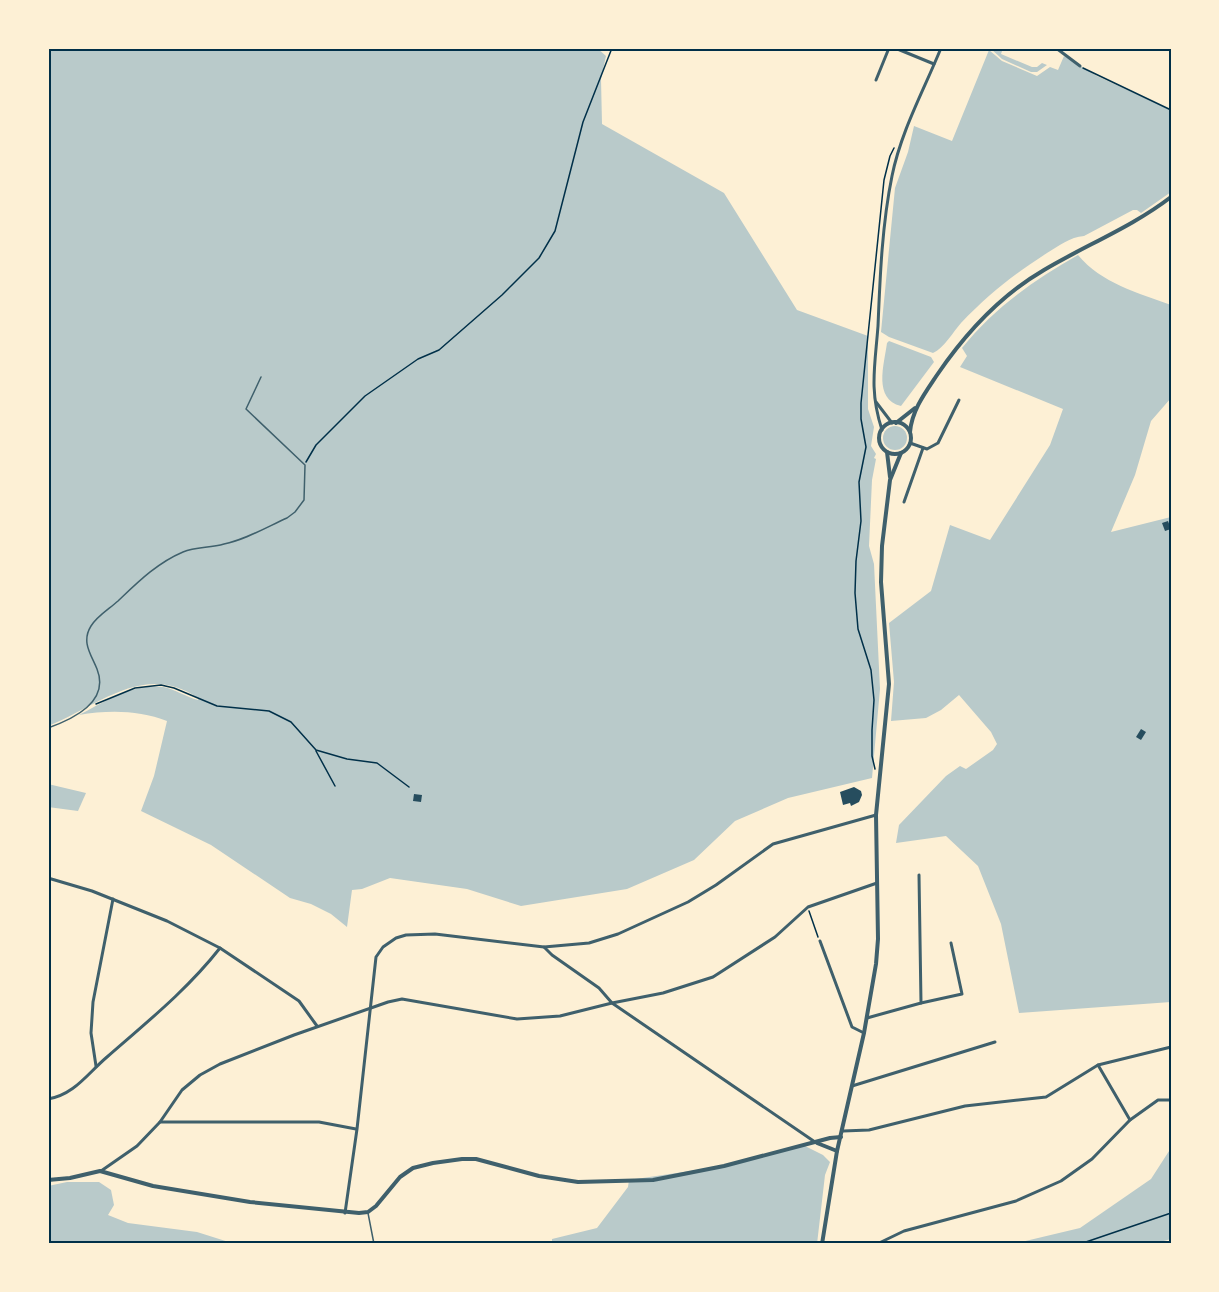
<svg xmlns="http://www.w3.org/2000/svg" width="1219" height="1292" font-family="Figtree,sans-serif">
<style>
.green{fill:#b9caca}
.building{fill:#264d5e}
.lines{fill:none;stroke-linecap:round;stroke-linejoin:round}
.path{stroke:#003049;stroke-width:1.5}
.service{stroke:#3f606c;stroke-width:1.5}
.minor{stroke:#3f606c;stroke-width:3}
.tertiary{stroke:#3f606c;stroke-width:4}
.neatline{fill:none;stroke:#003049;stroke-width:2}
</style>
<rect width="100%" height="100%" fill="#fdf0d5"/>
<g class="green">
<path d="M48,48H597L606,56L601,79L602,124L724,193L797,310L868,336V409L874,427L871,446L876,454L874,458L876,459L872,480L869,546L874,564L880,689L872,778L788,798L735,821L694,860L627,889L521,906L467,889L390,878L362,889L352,890L347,927L331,914L311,904L290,898L211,845L141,811L154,776L167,721C139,710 108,710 79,715C104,702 133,683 163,687C175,689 186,697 198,700V698C144,661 97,707 48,726Z"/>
<polygon points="990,48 1003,48 1001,54 1032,67 1037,67 1042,63 1047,65 1037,72 1031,72 1002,59"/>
<path d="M989,50L1002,61L1037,76L1050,67L1058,70L1064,56L1097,76L1171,110V192L1141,213L1137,210H1133L1084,236C1070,237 1059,246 1047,253C1013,275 989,294 961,323C953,332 944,348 933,353L889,337L881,332L895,188L908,152L914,126L952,141Z"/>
<path d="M1078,255C1101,283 1138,293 1171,305V398L1151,421L1135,475L1111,532L1171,517V1002L1019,1013L1001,924L978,866L946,836L896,843L899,825L946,776L960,766L966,769L993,750L997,744L991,732L959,695L941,710L926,718L891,721L894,682L889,623L931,591L950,525L990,540L1050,445L1063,409L960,367L967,356L962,348C994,308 1034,280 1078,255Z"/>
<path d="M889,341L931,357L934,362L901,406C873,399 884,365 887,343Z"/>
<circle cx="895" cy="438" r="12"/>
<polygon points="48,784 86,793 78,811 48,807"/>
<polygon points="805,1146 823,1155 830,1162 825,1175 817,1244 552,1244 552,1239 597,1228 628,1187 629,1180 724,1166"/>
<polygon points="1171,1148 1171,1239 1153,1244 1013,1244 1080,1228 1151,1179"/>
<polygon points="67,1182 99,1182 111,1190 114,1205 108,1215 128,1223 197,1232 235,1244 48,1244 48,1186"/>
</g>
<g class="building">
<polygon points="1168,521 1171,529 1165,531 1162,523"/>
<polygon points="1141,729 1146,732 1141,740 1136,737"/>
<polygon points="854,787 861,791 862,795 859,802 851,806 850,803 843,805 840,792"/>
<polygon points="414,794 422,795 421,802 413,801"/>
</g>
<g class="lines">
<g class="path">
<polyline points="1083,68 1171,110"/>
<polyline points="306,462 316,445 365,396 418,359 439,350 502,295 539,258 555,231 583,122 612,48"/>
<polyline points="96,704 135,688 161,685 174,688 217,706 269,711 291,722 316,750 347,759 377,763 409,787"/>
<polyline points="316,751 335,786"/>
<polyline points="875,769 872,756 872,730 874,700 871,670 858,629 855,593 856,561 861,521 859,482 866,447 861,419 861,403 884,180 890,156 894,148"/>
<polyline points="809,911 818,937"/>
<polyline points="1080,1244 1171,1213"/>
</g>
<g class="service">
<path d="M48,728C73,719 110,702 97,669C91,654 81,642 91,626C97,616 109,609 118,601C138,582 157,563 183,552C196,547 210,548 224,544C245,540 267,527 287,518L295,512L304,500L305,465L246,409L261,377"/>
<polyline points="368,1213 374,1244"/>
</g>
<g class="minor">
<polyline points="895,48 934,64"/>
<polyline points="1056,48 1080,66"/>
<polyline points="876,80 889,48"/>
<polyline points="876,402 892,423"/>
<path d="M882,430C869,390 875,366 878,326C880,277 882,225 892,176C901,131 924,90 941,48"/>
<polyline points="910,443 927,449 938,443 959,400"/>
<polyline points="904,502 923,448"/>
<polyline points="48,878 92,891 167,921 220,948 299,1001 317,1026"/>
<polyline points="820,941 852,1027 864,1033"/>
<polyline points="544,947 552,955 599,988 612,1003 815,1142"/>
<polyline points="921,1003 962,994 951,943"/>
<polyline points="867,1018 921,1003 919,875"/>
<polyline points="1098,1065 1130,1120"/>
<polyline points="96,1066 91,1033 93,1002 113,899"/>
<polyline points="852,1086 995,1042"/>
<path d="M48,1099C74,1095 88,1073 107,1057C147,1022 187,990 220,948"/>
<polyline points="160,1122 319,1122 356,1129"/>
<polyline points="843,1131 869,1130 965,1106 1046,1097 1098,1065 1171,1047"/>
<polyline points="101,1171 137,1146 160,1122 182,1090 200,1075 220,1064 294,1035 388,1002 402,999 517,1019 560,1016 612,1003 663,993 713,977 775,937 808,907 877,883"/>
<polyline points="345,1213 357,1129 376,957 383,947 396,938 406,935 435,934 544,947 589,943 618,934 688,902 716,885 773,844 876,815"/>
<polyline points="877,1244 904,1231 1016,1201 1061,1181 1092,1159 1130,1120 1158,1100 1171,1100"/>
</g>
<g class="tertiary">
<circle cx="895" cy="438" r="16"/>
<polyline points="896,423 915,408"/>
<path d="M910,432C912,410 925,393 937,375C965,334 1001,295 1044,270C1086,245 1132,227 1171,197"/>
<polyline points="887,452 890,477"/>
<polyline points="817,1143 837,1151"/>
<polyline points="48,1180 70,1178 100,1171 153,1186 250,1202 359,1213 368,1212 376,1206 400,1177 413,1168 433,1163 462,1159 476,1159 539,1176 578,1182 653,1180 724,1166 830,1138 841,1137"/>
<polyline points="822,1244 837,1151 864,1033 876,964 878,939 876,815 889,684 881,582 882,546 890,480 901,453"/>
</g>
</g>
<rect width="1219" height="1292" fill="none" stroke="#fdf0d5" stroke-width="99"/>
<rect x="50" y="50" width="1120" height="1192" class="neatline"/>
</svg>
